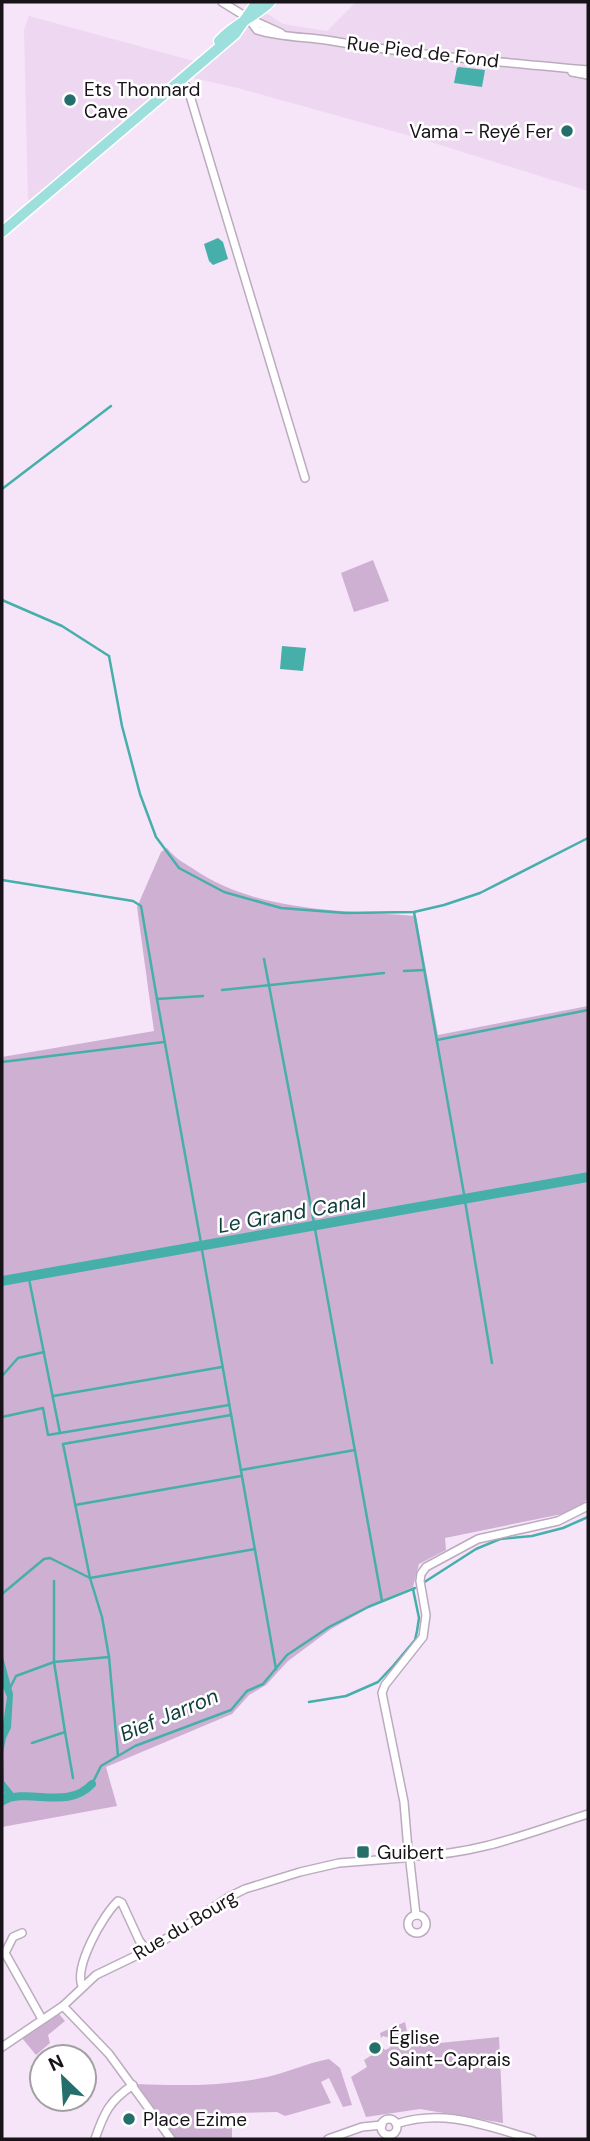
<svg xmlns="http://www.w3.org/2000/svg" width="590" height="2141" font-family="'DM Sans',sans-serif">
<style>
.built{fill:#eed7f1}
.green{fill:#ceb0d2}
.water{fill:#47afaa}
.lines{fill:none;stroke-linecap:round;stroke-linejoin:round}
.stream{stroke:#47afaa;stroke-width:2.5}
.canal{stroke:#47afaa;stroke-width:8}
.minor-casing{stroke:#bcabbf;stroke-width:10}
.major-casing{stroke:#fff;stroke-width:13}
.minor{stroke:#fff;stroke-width:7}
.major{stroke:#9ddfdc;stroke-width:10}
.poi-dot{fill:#246f6b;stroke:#fff;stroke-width:2.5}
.labels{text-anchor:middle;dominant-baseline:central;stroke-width:5;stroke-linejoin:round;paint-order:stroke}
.street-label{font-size:19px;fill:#181219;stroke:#fff}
.poi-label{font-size:19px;fill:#181219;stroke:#fff;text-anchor:start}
.water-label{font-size:21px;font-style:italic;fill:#0e3e3c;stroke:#fff}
</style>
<rect width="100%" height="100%" fill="#f6e4f9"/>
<polygon class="built" points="356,2 588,2 588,191 421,139 238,88 193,78 38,209 28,199 24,30 29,16 197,62 233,19 266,13 283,24 327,31"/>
<g class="green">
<polygon points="373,560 389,601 354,612 341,573"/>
<path d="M167,848C174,857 182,862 192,868C257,913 341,910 416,916L438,1035L588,1006V1499L572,1512L445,1538L446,1550L419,1564L413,1587L383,1600L331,1629L288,1661L266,1685L249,1695L232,1714L106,1767L117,1806L2,1827V1057L154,1031L137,907L161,852Z"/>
<polygon points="59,2014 65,2021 48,2035 50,2043 36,2055 22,2038"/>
<polygon points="405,2022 410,2046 499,2037 503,2123 420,2109 366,2117 351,2077 367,2067 364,2060 383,2048 385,2050 390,2048 388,2044 390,2038 383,2036 381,2038 380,2033"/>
<path d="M329,2059L340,2068L352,2105L343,2107L329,2078L321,2082L331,2103L285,2116L277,2112L232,2113V2139H176L137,2084C179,2086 225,2086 267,2077C288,2072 307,2063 329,2059Z"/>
</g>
<g class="water">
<polygon points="459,67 485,70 482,87 454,83 457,68"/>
<polygon points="218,238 223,242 228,259 213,265 209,261 204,244"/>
<polygon points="282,646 306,648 303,671 280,669"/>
<polygon points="588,1172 588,1182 2,1286 2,1276"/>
<polygon points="2,1653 13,1694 11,1728 6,1738 3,1753 4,1781 15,1795 10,1802 2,1806 2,1795 4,1793 2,1790 2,1731 7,1697 2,1685"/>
</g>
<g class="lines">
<g class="stream">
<polyline points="2,489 111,406"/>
<polyline points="2,600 62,626 109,656 122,726 140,794 156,837 179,868 224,892 281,908 345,913 414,912 444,905 480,893 588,838"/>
<polyline points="2,880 133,901 141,906 157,999"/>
<polyline points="414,912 464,1194"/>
<polyline points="264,959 314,1223"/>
<polyline points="404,971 424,970"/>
<polyline points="222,990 384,973"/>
<polyline points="437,1040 588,1010"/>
<polyline points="2,1062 164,1042"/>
<polyline points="465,1201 492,1363"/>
<polyline points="315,1229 382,1601"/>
<polyline points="201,1243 157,999 203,996"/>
<polyline points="202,1250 276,1669"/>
<polyline points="29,1279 60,1433"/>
<polyline points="2,1376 18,1358 44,1352"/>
<polyline points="53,1396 222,1367"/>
<polyline points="2,1417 43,1408 48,1435 229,1405"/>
<polyline points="241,1470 355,1450"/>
<polyline points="75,1505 241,1476"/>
<polyline points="423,1583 476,1549 500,1539 532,1536 563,1528 588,1517"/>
<polyline points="2,1594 44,1559 50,1558 90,1578 255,1549"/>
<polyline points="9,1690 16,1676 54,1662 109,1657"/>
<polyline points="309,1702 346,1696 378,1682 393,1666 415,1640 417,1631 419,1618 413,1589"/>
<polyline points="65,1732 73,1778"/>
<polyline points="32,1743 65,1732 54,1662 54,1581"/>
<polyline points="118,1756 109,1657 102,1617 90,1578 63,1444 231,1415"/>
<polyline points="92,1784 101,1766 135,1746 231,1710 247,1691 263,1684 287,1655 329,1627 368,1607 415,1588"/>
</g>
<path class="canal" d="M2,1801C29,1787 67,1811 92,1784"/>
<defs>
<g id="minor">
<polyline points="222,2 248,18 281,33"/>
<path d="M248,18L257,30C279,37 303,37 326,40C413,55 501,62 588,70"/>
<polyline points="572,72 588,75"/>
<polyline points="182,80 188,89 305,478"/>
<polyline points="408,1850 404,1802 382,1693 385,1685 423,1637 426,1615 420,1581 421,1574 426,1567 478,1539 558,1521 588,1506"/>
<path d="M415,1856C479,1854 528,1833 588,1814"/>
<polyline points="410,1862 416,1915"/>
<circle cx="417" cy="1924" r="9"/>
<polyline points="22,1933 13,1937 5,1953 42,2019"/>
<path d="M82,1986C74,1966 103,1915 118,1901L122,1903L139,1940L147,1951"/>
<polyline points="63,2006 109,2054 171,2139"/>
<polyline points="2,2047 63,2006 96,1975 152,1948 229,1897 245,1889 300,1872 339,1863 403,1858"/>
<circle cx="389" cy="2127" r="8"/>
<path d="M396,2124C444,2108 486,2126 532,2139"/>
<path d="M95,2139C104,2113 109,2101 133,2085"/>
<polyline points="328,2139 362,2127 382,2125"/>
</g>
<g id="major">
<path d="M219,41C235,23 255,17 270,2"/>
<polyline points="2,232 235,34 257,2"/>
</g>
</defs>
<use href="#minor" class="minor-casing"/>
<use href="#major" class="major-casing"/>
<use href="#minor" class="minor"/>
<use href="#major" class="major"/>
</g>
<g class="poi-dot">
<circle cx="70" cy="100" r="7"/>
<circle cx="567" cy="131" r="7"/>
<rect x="356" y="1845" width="14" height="14" rx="3.5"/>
<circle cx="375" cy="2048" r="7"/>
<circle cx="129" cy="2119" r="7"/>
</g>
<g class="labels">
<g class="street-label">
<text transform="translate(423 52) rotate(7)">Rue Pied de Fond</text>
<text transform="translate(185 1925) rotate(-31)">Rue du Bourg</text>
</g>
<g class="poi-label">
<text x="84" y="89">Ets Thonnard<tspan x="84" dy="22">Cave</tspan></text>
<text x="553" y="131" text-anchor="end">Vama - Reyé Fer</text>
<text x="377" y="1852">Guibert</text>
<text x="389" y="2037">Église<tspan x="389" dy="22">Saint-Caprais</tspan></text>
<text x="143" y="2119">Place Ezime</text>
</g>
<g class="water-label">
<text transform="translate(292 1213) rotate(-10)">Le Grand Canal</text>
<text transform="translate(169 1715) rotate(-23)">Bief Jarron</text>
</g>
</g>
<rect width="590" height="2141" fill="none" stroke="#181219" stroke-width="7"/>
<g transform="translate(63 2078) rotate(335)"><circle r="33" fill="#ffffff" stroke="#a3a0a3" stroke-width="2"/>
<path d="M0-5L12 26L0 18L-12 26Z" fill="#246f6b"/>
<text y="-10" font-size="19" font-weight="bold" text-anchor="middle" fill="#181219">N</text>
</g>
</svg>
